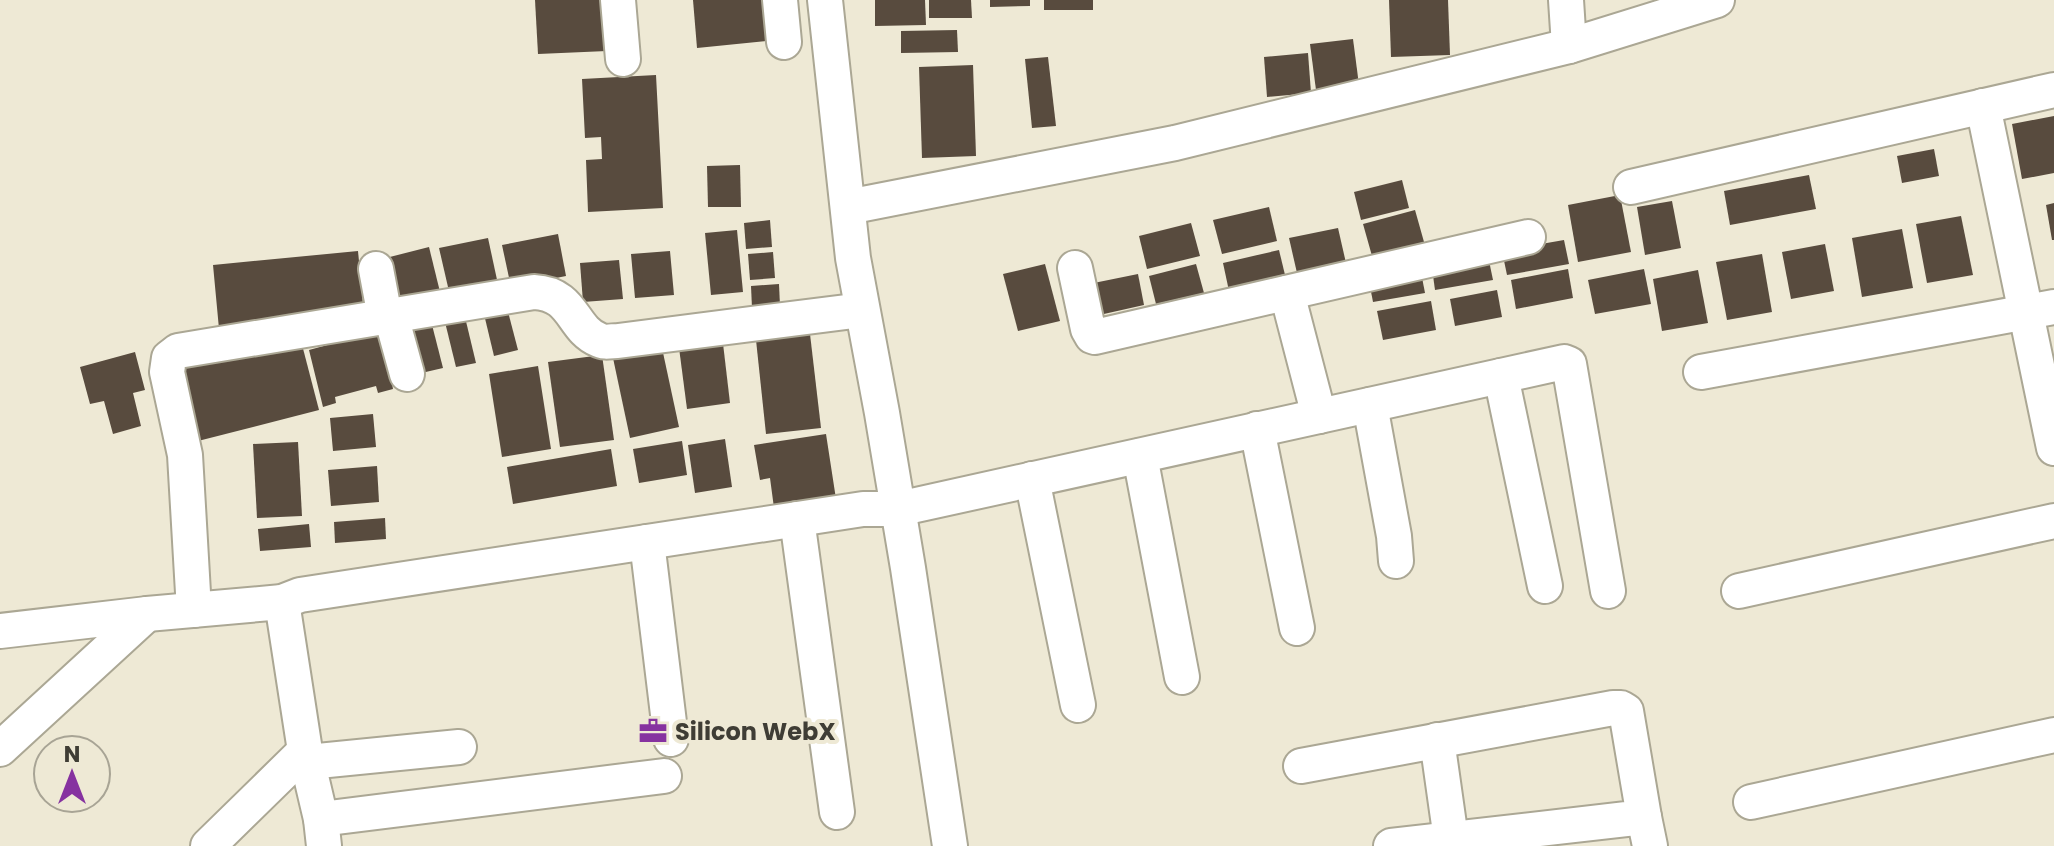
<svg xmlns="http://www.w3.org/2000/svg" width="2054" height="846" font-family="Poppins,sans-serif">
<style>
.building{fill:#584b3e}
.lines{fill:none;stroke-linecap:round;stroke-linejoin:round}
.minor-casing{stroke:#aba794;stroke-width:38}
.minor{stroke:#fff;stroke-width:34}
.labels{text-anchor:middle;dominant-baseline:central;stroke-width:8;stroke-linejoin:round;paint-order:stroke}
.poi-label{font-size:24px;font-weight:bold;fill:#3f3d35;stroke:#eee9d5;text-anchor:start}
</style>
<rect width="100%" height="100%" fill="#eee9d5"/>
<g class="building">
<polygon points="535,0 604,0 607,51 538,54"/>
<polygon points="693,0 762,0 766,41 697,48"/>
<polygon points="875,0 925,0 926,25 875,26"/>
<polygon points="929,0 971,0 972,18 929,18"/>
<polygon points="990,0 1030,0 1030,6 990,7"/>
<rect x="1044" y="0" width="49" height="10"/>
<polygon points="1389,0 1448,0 1450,55 1391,57"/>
<polygon points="957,30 958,52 901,53 901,31"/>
<polygon points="1353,39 1359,85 1316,90 1310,44"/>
<polygon points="1308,53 1311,93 1267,97 1264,57"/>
<polygon points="1048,57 1056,126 1032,128 1025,59"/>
<polygon points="973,65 976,156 922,158 919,67"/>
<polygon points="656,75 663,208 588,212 586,160 602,159 601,137 585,138 582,79"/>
<polygon points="2054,116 2054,173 2022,179 2012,124"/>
<polygon points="1934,149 1939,176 1902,183 1897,156"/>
<polygon points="740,165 741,207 708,207 707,166"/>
<polygon points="1809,175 1816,209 1730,225 1724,191"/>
<polygon points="1402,180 1409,208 1361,220 1354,192"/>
<polygon points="1620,195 1631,252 1578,262 1568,205"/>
<polygon points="1672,201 1681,248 1645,255 1637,207"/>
<polygon points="2054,203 2054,240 2052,240 2046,205"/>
<polygon points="1269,207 1277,241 1222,254 1213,220"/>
<polygon points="1415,210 1424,242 1372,256 1363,224"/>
<polygon points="1961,216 1973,275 1927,283 1916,224"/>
<polygon points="770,220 772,247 746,249 744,223"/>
<polygon points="1191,223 1200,256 1147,269 1139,236"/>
<polygon points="1338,228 1346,263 1297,273 1289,238"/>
<polygon points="1902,229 1913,288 1862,297 1852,238"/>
<polygon points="737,230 743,292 711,295 705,233"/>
<polygon points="558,234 566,276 511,287 502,245"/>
<polygon points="488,238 499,289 451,300 439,248"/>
<polygon points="1564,240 1569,264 1507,275 1502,251"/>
<polygon points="1825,244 1834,291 1791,299 1782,252"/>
<polygon points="429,247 441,296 391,309 378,260"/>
<polygon points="1279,250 1286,279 1229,291 1223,263"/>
<polygon points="358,251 364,315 219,329 213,265"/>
<polygon points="670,251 674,295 635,298 631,254"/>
<polygon points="1487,251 1493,280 1435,290 1431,261"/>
<polygon points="773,252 775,278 750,280 748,254"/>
<polygon points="1762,254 1772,312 1727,320 1716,262"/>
<polygon points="619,260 623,299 583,302 580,263"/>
<polygon points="1045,264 1060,321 1018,331 1003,274"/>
<polygon points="1196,264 1204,293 1156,304 1149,276"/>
<polygon points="1420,267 1425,293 1373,302 1368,276"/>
<polygon points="1568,269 1573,298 1516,309 1511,280"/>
<polygon points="1644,269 1651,304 1595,314 1588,280"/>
<polygon points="1698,270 1708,323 1662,331 1653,279"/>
<polygon points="1138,274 1144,305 1086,318 1079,286"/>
<polygon points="779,284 780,306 752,308 751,286"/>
<polygon points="1497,290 1502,317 1455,326 1450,299"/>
<polygon points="1431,301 1436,330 1383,340 1377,311"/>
<polygon points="506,304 518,350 494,356 483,310"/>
<polygon points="464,313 476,363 456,367 444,318"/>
<polygon points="430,317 443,368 417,374 405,323"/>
<polygon points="382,330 393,389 378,393 376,386 335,397 336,403 323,407 309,350"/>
<polygon points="810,334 821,428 766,434 756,340"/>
<polygon points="722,335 730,403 687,409 678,340"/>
<polygon points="300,337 319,410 198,441 179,369"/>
<polygon points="662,348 679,427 630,438 613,358"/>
<polygon points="135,352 145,390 133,393 141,426 113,434 104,401 90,404 80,367"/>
<polygon points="602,355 614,440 560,447 548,362"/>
<polygon points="538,366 551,449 502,457 489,374"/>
<polygon points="373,414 376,447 333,451 330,418"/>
<polygon points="826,434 836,499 774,508 770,478 760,480 754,445"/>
<polygon points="725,439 732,487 695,493 688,445"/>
<polygon points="682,441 687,475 639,483 633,449"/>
<polygon points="298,442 302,516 257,518 253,444"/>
<polygon points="611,449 617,486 513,504 507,467"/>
<polygon points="377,466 379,502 331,506 328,470"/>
<polygon points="385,518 386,539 335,543 334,522"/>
<polygon points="309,524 311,547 260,551 258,529"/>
</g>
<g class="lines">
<defs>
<g id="minor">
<polyline points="618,0 623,59"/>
<polyline points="780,0 784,42"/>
<polyline points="825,0 853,258 882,413 908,568 950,846"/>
<polyline points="1566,0 1569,46"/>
<polyline points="1983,106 2054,448"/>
<polyline points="1631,187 2054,90"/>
<polyline points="848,207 1175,143 1569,46 1717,0"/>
<polyline points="1075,268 1088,329 1092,336 1095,337 1528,237"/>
<polyline points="376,269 385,317"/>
<polyline points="1287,293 1319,416"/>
<polyline points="391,316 407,374"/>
<polyline points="1701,372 2054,307"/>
<polyline points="1501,376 1545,586"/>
<polyline points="1370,405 1394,536 1396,561"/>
<polyline points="1257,429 1297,628"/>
<polyline points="1140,456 1182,677"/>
<polyline points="1032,479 1078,705"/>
<polyline points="797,519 837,812"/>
<polyline points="647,542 671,739"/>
<polyline points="1739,591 2054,521"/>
<polyline points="282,602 305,751 321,819 324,846"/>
<path d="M194,610L185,455L167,372L169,358L178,351L534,292C575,294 571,329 599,340C604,343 612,341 618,341L862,310"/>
<polyline points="0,631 147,614 282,602 300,595 863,509 898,509 1564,362 1569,364 1608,591"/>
<polyline points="1437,740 1451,839"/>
<polyline points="0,749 147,614"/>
<polyline points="308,762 459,747"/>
<polyline points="1301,766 1613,708 1621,708 1626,711 1644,817 1391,846"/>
<polyline points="1751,802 2054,735"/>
<polyline points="1644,817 1650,846"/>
<polyline points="321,819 664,776"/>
<polyline points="208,846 305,751"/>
</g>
</defs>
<use href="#minor" class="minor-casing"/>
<use href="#minor" class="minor"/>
</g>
<defs>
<symbol id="office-bare" viewBox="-9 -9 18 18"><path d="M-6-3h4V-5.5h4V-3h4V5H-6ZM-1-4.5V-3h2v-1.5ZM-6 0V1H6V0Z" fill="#8632a0" stroke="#eee9d5" stroke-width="2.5" paint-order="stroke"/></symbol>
</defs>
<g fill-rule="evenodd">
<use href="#office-bare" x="633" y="711" width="40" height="40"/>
</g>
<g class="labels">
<g class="poi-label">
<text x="675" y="731">Silicon WebX</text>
</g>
</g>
<g transform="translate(72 774)"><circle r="38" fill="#eee9d5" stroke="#a8a495" stroke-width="2"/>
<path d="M0-6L14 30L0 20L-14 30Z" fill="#8632a0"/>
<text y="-12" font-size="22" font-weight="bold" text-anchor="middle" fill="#3f3d35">N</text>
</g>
</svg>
